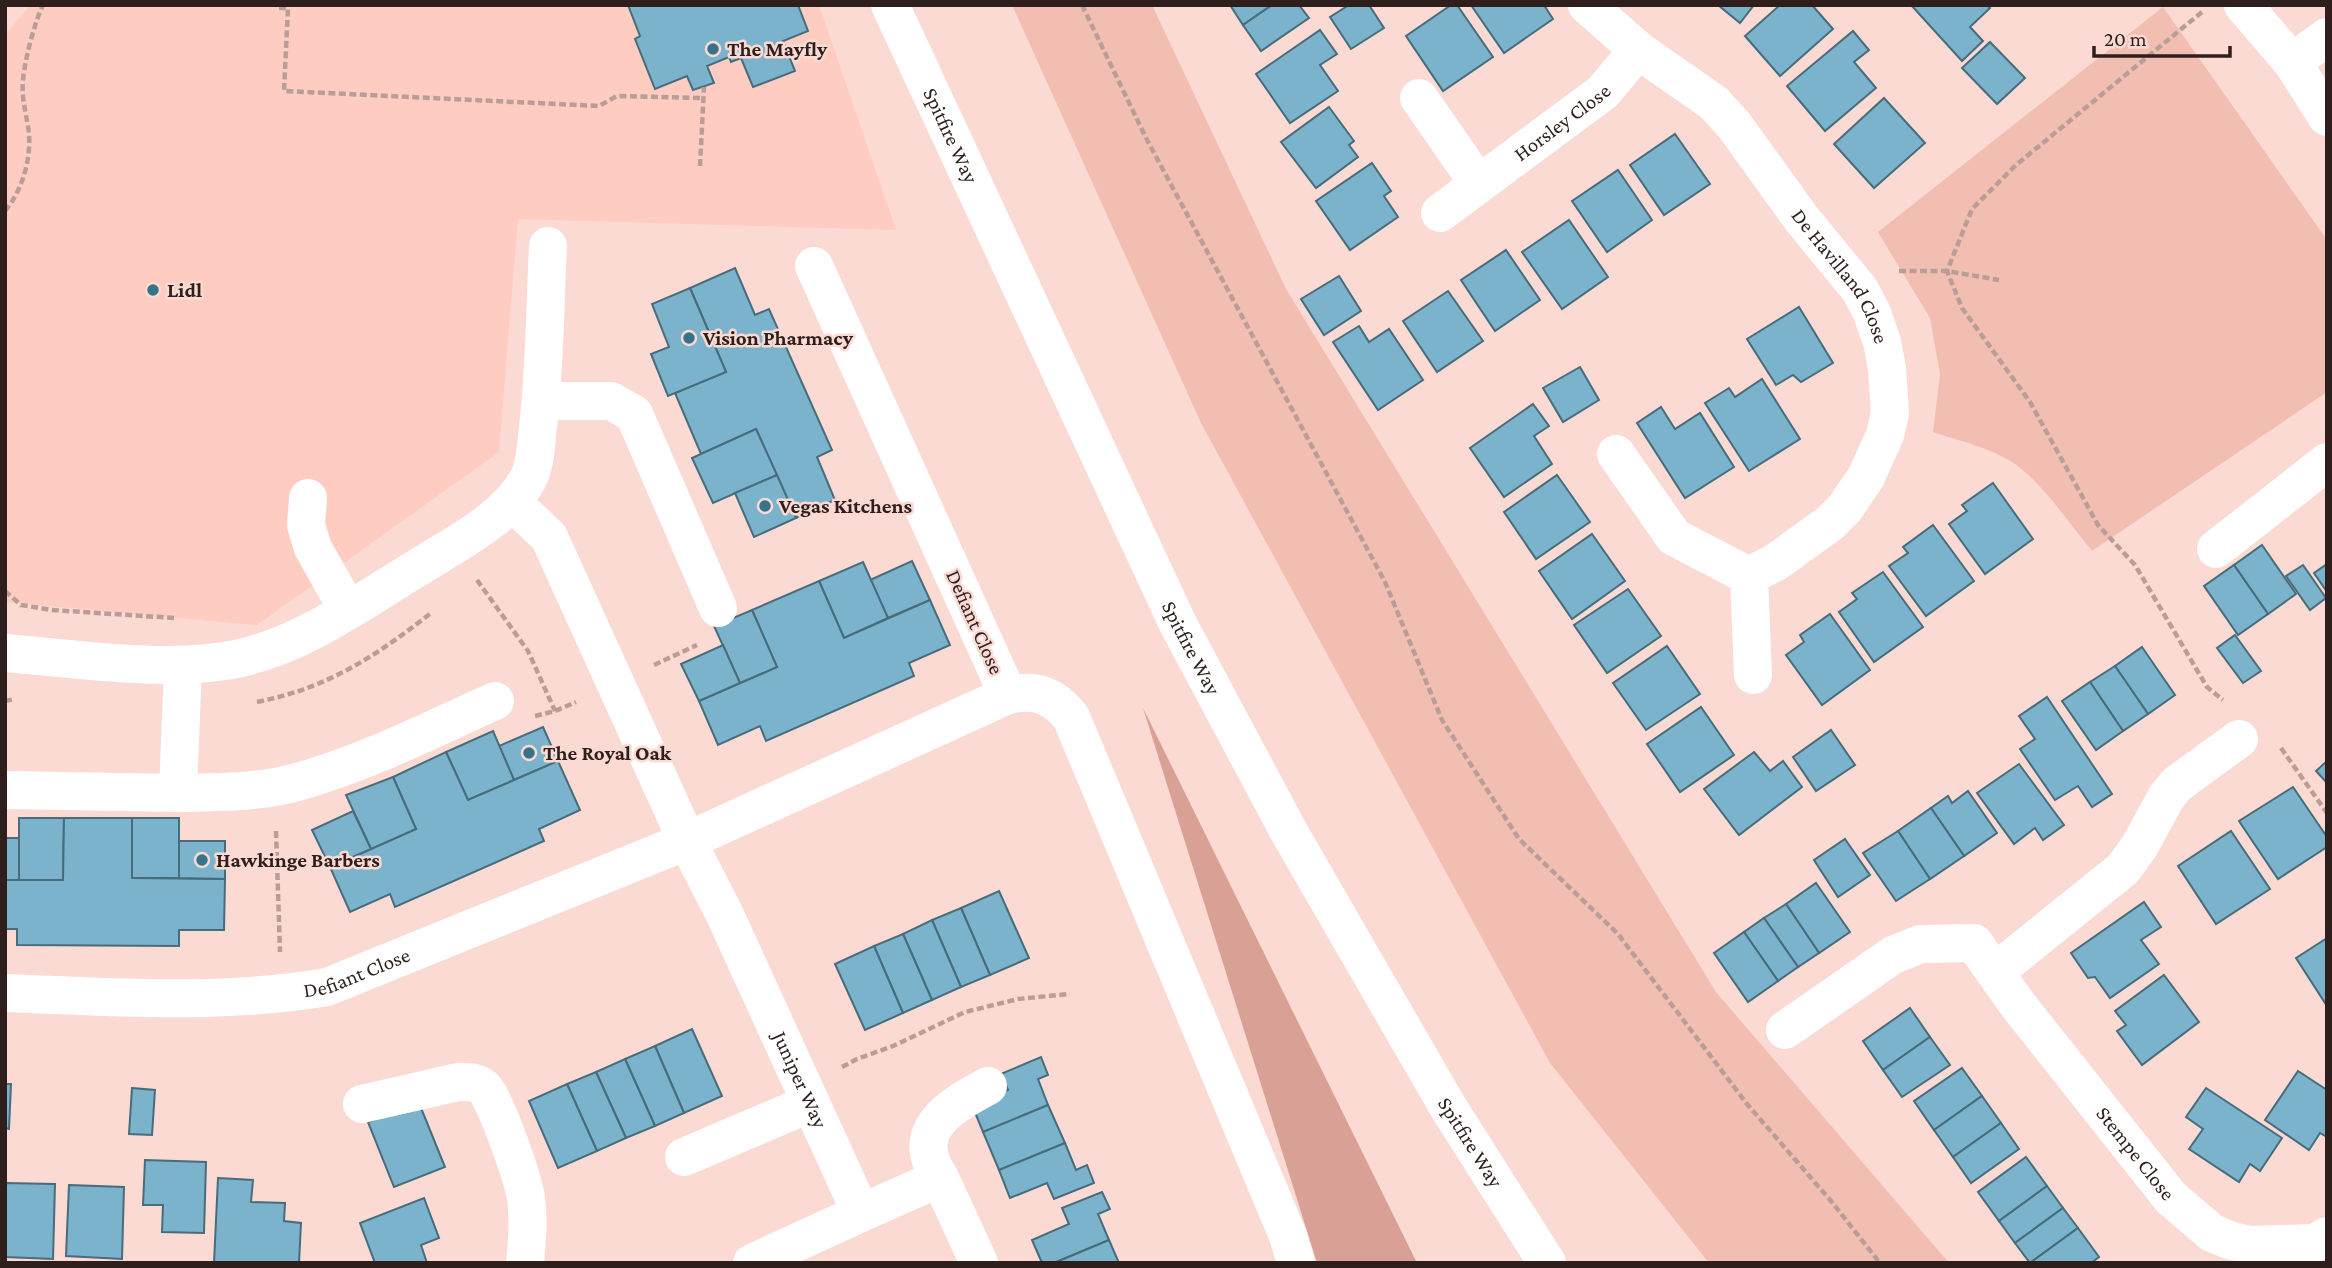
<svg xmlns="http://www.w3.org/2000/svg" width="2332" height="1268" font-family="'Crimson Pro',serif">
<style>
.built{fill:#feccc1}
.green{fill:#f2beb2}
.forest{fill:#d9a195}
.building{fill:#7ab3cb;stroke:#476c7b;stroke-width:2}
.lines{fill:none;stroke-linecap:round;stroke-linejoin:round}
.path{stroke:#b99e98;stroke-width:4.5;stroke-dasharray:7 3.5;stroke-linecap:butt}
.minor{stroke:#fff;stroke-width:38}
.major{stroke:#fff;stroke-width:38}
.poi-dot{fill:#37738a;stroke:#fbdad3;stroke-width:2.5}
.labels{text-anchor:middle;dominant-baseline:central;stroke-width:5;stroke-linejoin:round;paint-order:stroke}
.poi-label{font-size:21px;font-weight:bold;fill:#2e1f1c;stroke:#fbdad3;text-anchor:start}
.street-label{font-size:21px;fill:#2e1f1c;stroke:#fbdad3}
</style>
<rect width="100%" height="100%" fill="#fbdad3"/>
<polygon class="built" points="31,5 819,5 896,230 518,219 499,452 257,625 5,602 5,34"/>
<g class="green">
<polygon points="1012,5 1152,5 1286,289 1716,992 1949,1263 1709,1263 1550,1063 1201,423"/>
<path d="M2163,7L2327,240V392L2092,551C2068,522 2045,486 2015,464C1992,448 1959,441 1933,432L1940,374L1930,318L1878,232Z"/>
</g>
<polygon class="forest" points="1143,708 1417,1263 1317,1263"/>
<g class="building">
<polygon points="628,5 798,5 808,31 783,41 795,71 753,87 741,58 731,62 729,57 707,66 714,83 693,90 687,76 655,89 635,39 640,36"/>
<polygon points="1230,5 1272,5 1243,25"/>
<polygon points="1272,5 1299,5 1309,18 1261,51 1243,25"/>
<polygon points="1349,5 1369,5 1384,28 1351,49 1330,17"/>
<polygon points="1451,5 1457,5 1493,57 1443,91 1406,36"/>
<polygon points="1471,5 1544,5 1553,19 1504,53"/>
<polygon points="1718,5 1754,5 1740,23"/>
<polygon points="1780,5 1812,5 1833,29 1780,76 1745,36"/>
<polygon points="1911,5 1987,5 1990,8 1970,27 1983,41 1962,61"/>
<polygon points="1320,30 1337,54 1320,65 1338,91 1290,123 1256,74"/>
<polygon points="1853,31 1869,50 1854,62 1876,88 1825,131 1787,86"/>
<polygon points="1990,42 2025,78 1997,104 1962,68"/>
<polygon points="1884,98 1925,143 1874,188 1834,144"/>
<polygon points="1329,107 1354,141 1349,145 1358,157 1316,188 1281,142"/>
<polygon points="1675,134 1710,184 1664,215 1630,165"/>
<polygon points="1372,163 1391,191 1384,196 1398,217 1350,250 1316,201"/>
<polygon points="1618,170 1652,220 1607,252 1572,201"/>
<polygon points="1569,220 1608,277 1562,309 1522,252"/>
<polygon points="1506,250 1540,300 1495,331 1461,280"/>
<polygon points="735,268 755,315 769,309 832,450 817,457 835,500 796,518 756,429 701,454 675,393 726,372 690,288"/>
<polygon points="1339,276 1361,311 1324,335 1301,299"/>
<polygon points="690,288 726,372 668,396 651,354 669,347 652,304"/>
<polygon points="1448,291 1483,341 1437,372 1403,321"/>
<polygon points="1799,307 1833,363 1801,382 1793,375 1776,385 1747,339"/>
<polygon points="1359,326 1369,342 1389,329 1423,380 1378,410 1333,342"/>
<polygon points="1580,367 1599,400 1563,422 1543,388"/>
<polygon points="1762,379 1800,439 1749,471 1705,403 1729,388 1735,397"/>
<polygon points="1533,404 1549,426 1534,436 1552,464 1504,497 1470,448"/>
<polygon points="1661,407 1675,429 1700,413 1734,467 1685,498 1637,423"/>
<polygon points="756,429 777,475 713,503 692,458"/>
<polygon points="777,475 796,518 754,537 735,493"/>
<polygon points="1557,475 1590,522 1536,559 1504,512"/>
<polygon points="1993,483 2033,539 1985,574 1949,524 1967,511 1962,505"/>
<polygon points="1933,525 1974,581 1926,616 1889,566 1908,553 1903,547"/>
<polygon points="1592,534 1625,581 1572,619 1539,571"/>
<polygon points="2262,545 2296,594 2268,614 2234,565"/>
<polygon points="912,561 930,600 888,618 870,580"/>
<polygon points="863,562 888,618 844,638 819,581"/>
<polygon points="2327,564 2327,592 2314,573"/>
<polygon points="2234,565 2268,614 2238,635 2204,586"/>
<polygon points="2303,565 2326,598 2310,610 2286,576"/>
<polygon points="1883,572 1923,627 1874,662 1839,612 1857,599 1852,593"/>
<polygon points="819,581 844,638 930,600 950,645 909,663 914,676 766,741 760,726 718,745 699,701 777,667 752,610"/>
<polygon points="1628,589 1661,636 1607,673 1574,625"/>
<polygon points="752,610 777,667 740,683 714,626"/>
<polygon points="1830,614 1870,670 1822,705 1786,655 1804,642 1800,635"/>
<polygon points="2235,635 2261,671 2243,683 2217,648"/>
<polygon points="723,645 740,683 699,701 681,664"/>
<polygon points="1667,646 1700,694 1646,730 1613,683"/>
<polygon points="2142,647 2175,695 2148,714 2115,666"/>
<polygon points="2115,666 2148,714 2123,731 2090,682"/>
<polygon points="2090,682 2123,731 2096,750 2062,701"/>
<polygon points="2047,697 2112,794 2092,807 2078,786 2055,800 2020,749 2035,739 2019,716"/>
<polygon points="1701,707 1734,755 1680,792 1647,744"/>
<polygon points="543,727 558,761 514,780 499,746"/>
<polygon points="1831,730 1855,765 1816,791 1793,757"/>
<polygon points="493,731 514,780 468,800 446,752"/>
<polygon points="446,752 468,800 558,761 580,810 539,829 544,841 395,907 390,894 350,912 330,867 416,829 393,777"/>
<polygon points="1754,752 1770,771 1783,761 1802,787 1739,835 1704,789"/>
<polygon points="2327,761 2327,783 2316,771"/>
<polygon points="2019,764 2064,825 2043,840 2035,828 2014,844 1977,793"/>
<polygon points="393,777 416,829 371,849 346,795"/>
<polygon points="2293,787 2327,837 2327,847 2278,879 2239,821"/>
<polygon points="1968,791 1997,833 1964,856 1931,808 1948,796 1952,803"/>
<polygon points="1931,808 1964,856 1930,879 1898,831"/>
<polygon points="353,811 371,849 330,867 312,830"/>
<polygon points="19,818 64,818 63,880 19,880"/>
<polygon points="64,818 132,818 132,878 225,879 224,930 179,930 179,946 17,945 17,929 5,929 5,880 63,880"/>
<rect x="132" y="818" width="47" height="60"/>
<polygon points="1898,831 1930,879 1896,901 1863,853"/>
<polygon points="2231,831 2270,889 2216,924 2178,866"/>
<rect x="5" y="838" width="14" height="42"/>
<polygon points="1845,839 1870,875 1838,897 1814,860"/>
<polygon points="179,841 225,841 225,879 179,878"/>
<polygon points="1816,883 1850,932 1819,953 1786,904"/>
<polygon points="999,891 1029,958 990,975 961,908"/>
<polygon points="2144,902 2161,927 2141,940 2159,964 2110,998 2095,977 2088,978 2071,953"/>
<polygon points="1786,904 1819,953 1798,967 1764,918"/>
<polygon points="961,908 990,975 961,987 932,920"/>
<polygon points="1764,918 1798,967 1778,981 1744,932"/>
<polygon points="932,920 961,987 932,1000 903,934"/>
<polygon points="1744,932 1778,981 1748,1002 1714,953"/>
<polygon points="903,934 932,1000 903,1013 874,946"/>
<polygon points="2327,938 2327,1006 2296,958"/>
<polygon points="874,946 903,1013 865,1030 835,964"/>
<polygon points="2164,975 2199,1022 2142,1065 2117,1031 2126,1025 2115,1011"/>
<polygon points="1910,1008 1930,1037 1883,1070 1863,1041"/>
<polygon points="692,1029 722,1096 684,1113 655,1046"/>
<polygon points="1930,1037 1950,1065 1902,1097 1883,1070"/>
<polygon points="655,1046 684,1113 655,1126 625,1059"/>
<polygon points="1041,1057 1048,1075 1038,1079 1048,1105 983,1132 972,1105 1008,1090 1001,1074"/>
<polygon points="625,1059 655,1126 626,1138 596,1072"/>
<polygon points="1962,1068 1982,1096 1934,1130 1914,1101"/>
<polygon points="2298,1071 2327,1090 2327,1137 2320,1133 2309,1150 2265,1120"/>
<polygon points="596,1072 626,1138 597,1151 567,1084"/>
<polygon points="5,1084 11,1084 9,1129 5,1128"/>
<polygon points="567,1084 597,1151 558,1168 529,1101"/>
<polygon points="132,1088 155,1090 152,1135 129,1134"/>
<polygon points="2206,1088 2282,1138 2260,1171 2250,1164 2239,1182 2189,1149 2203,1129 2186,1117"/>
<polygon points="1982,1096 2001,1123 1953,1157 1934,1130"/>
<polygon points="419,1103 445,1167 394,1187 368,1122"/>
<polygon points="1048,1105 1065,1143 999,1170 983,1132"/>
<polygon points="2001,1123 2019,1149 1971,1183 1953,1157"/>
<polygon points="1065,1143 1076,1170 1087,1165 1094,1183 1054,1199 1047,1183 1010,1198 999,1170"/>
<polygon points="2026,1157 2047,1186 1999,1221 1978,1192"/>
<polygon points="145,1160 206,1162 204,1233 162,1232 163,1205 143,1205"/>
<polygon points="218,1178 253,1180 251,1202 285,1203 284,1221 301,1223 299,1263 214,1263"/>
<polygon points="5,1183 55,1184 53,1259 5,1257"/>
<polygon points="69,1185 124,1187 122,1259 66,1256"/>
<polygon points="2047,1186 2063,1208 2015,1243 1999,1221"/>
<polygon points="1102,1192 1110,1209 1098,1214 1109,1240 1054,1263 1042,1263 1032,1240 1069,1224 1062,1208"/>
<polygon points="424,1198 439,1238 421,1245 427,1263 375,1263 360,1223"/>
<polygon points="2063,1208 2078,1228 2030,1263 2015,1243"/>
<polygon points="2078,1228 2099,1257 2091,1263 2030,1263"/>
<polygon points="1109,1240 1119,1263 1054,1263"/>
</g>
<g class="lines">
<g class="path">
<polyline points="1082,5 1146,138 1385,582 1442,720 1519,839 1618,934 1747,1104 1831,1201 1880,1263"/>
<polyline points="279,8 288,8 284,91 599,106 617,96 704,98"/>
<polyline points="2202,12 2016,165 1972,209 1947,271 1962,308 2030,402 2098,525 2135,565 2207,687 2223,700"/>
<polyline points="700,166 704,87"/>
<path d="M5,211C22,191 31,160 29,134C27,115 21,99 23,80C25,59 34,24 43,5"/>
<polyline points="1899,271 1947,271 1999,280"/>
<polyline points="477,580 528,651 555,711"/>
<polyline points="5,591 21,605 52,610 174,618"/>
<polyline points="654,665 697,645"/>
<polyline points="5,701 15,699"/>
<path d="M257,702C328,688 376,656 431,613"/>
<polyline points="535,716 555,711 576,702"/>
<polyline points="2281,748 2327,813"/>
<polyline points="276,831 280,952"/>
<polyline points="842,1067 857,1059 893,1046 965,1012 1018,999 1070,994"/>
</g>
<g class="minor">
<path id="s1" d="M1587,5L1638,50L1714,103L1734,125L1801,218L1860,290L1872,313L1882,342L1887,368L1890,413L1885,435L1866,477L1845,508L1830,523L1776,562L1749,576"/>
<polyline points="2243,5 2292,62 2327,117"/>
<polyline points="2292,62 2327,37"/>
<polyline points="1419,98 1478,183"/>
<path id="s2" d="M1440,213L1603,92L1638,50"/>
<polyline points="541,401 611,401 634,414 718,608"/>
<polyline points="1616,454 1674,537 1749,576 1753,675"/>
<polyline points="308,498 306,525 313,548 348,610"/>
<path id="s3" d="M512,502L549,537L687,841L725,915L861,1213L752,1263"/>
<polyline points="2216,549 2327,462"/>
<path d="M5,653C81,659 175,675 249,656C312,639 367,598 422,565C459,542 507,518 528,479C536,464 536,443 538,427C545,367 545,306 548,246"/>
<path d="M1008,695C1036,689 1053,695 1071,717L1288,1236L1296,1263"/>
<polyline points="9,790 178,793 183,665"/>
<path d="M178,793C219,792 261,793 301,781C368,762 432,729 495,701"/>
<polyline points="1995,972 2123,869 2139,847 2167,796 2177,784 2239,739"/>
<path id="s4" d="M5,993C112,997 222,1005 327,987L687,841L1008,695L814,266"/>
<path id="s5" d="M1785,1030L1893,955L1921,944L1974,943L2018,1005L2171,1198L2212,1233L2232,1241L2250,1245L2315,1243L2327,1236"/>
<path d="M362,1104L458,1082C468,1082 476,1081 484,1088C496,1100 523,1179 526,1198C529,1220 527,1241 525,1263"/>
<polyline points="684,1157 811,1103"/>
<path d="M940,1178C907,1130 951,1106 988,1086"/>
<polyline points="861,1213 940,1178 979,1263"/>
</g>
<path class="major" id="s6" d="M890,5L1178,624L1289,832L1448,1107L1547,1263"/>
</g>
<g class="poi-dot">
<circle cx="713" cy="49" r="7"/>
<circle cx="153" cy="290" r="7"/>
<circle cx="689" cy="338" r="7"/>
<circle cx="765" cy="506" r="7"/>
<circle cx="529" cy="753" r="7"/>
<circle cx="202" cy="860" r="7"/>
</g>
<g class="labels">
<g class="poi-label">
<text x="727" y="49">The Mayfly</text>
<text x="167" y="290">Lidl</text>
<text x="703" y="338">Vision Pharmacy</text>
<text x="779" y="506">Vegas Kitchens</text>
<text x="543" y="753">The Royal Oak</text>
<text x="216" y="860">Hawkinge Barbers</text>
</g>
<g class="street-label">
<text stroke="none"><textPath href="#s2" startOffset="152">Horsley Close</textPath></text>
<text stroke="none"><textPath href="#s6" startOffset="144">Spitfire Way</textPath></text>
<text stroke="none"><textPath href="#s1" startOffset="376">De Havilland Close</textPath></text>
<text transform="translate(975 622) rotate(66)">Defiant Close</text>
<text stroke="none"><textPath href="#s6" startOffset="710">Spitfire Way</textPath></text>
<text stroke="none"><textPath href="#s4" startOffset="355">Defiant Close</textPath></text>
<text stroke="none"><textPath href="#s3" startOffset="649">Juniper Way</textPath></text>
<text stroke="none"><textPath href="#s6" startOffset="1278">Spitfire Way</textPath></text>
<text stroke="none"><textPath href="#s5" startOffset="480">Stempe Close</textPath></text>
</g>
</g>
<rect width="2332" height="1268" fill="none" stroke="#2e1f1c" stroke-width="14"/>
<path d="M2094 46v10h136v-10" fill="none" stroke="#2e1f1c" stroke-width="3.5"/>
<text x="2104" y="46" font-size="21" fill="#2e1f1c" stroke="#fbdad3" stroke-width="5" paint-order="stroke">20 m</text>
</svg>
